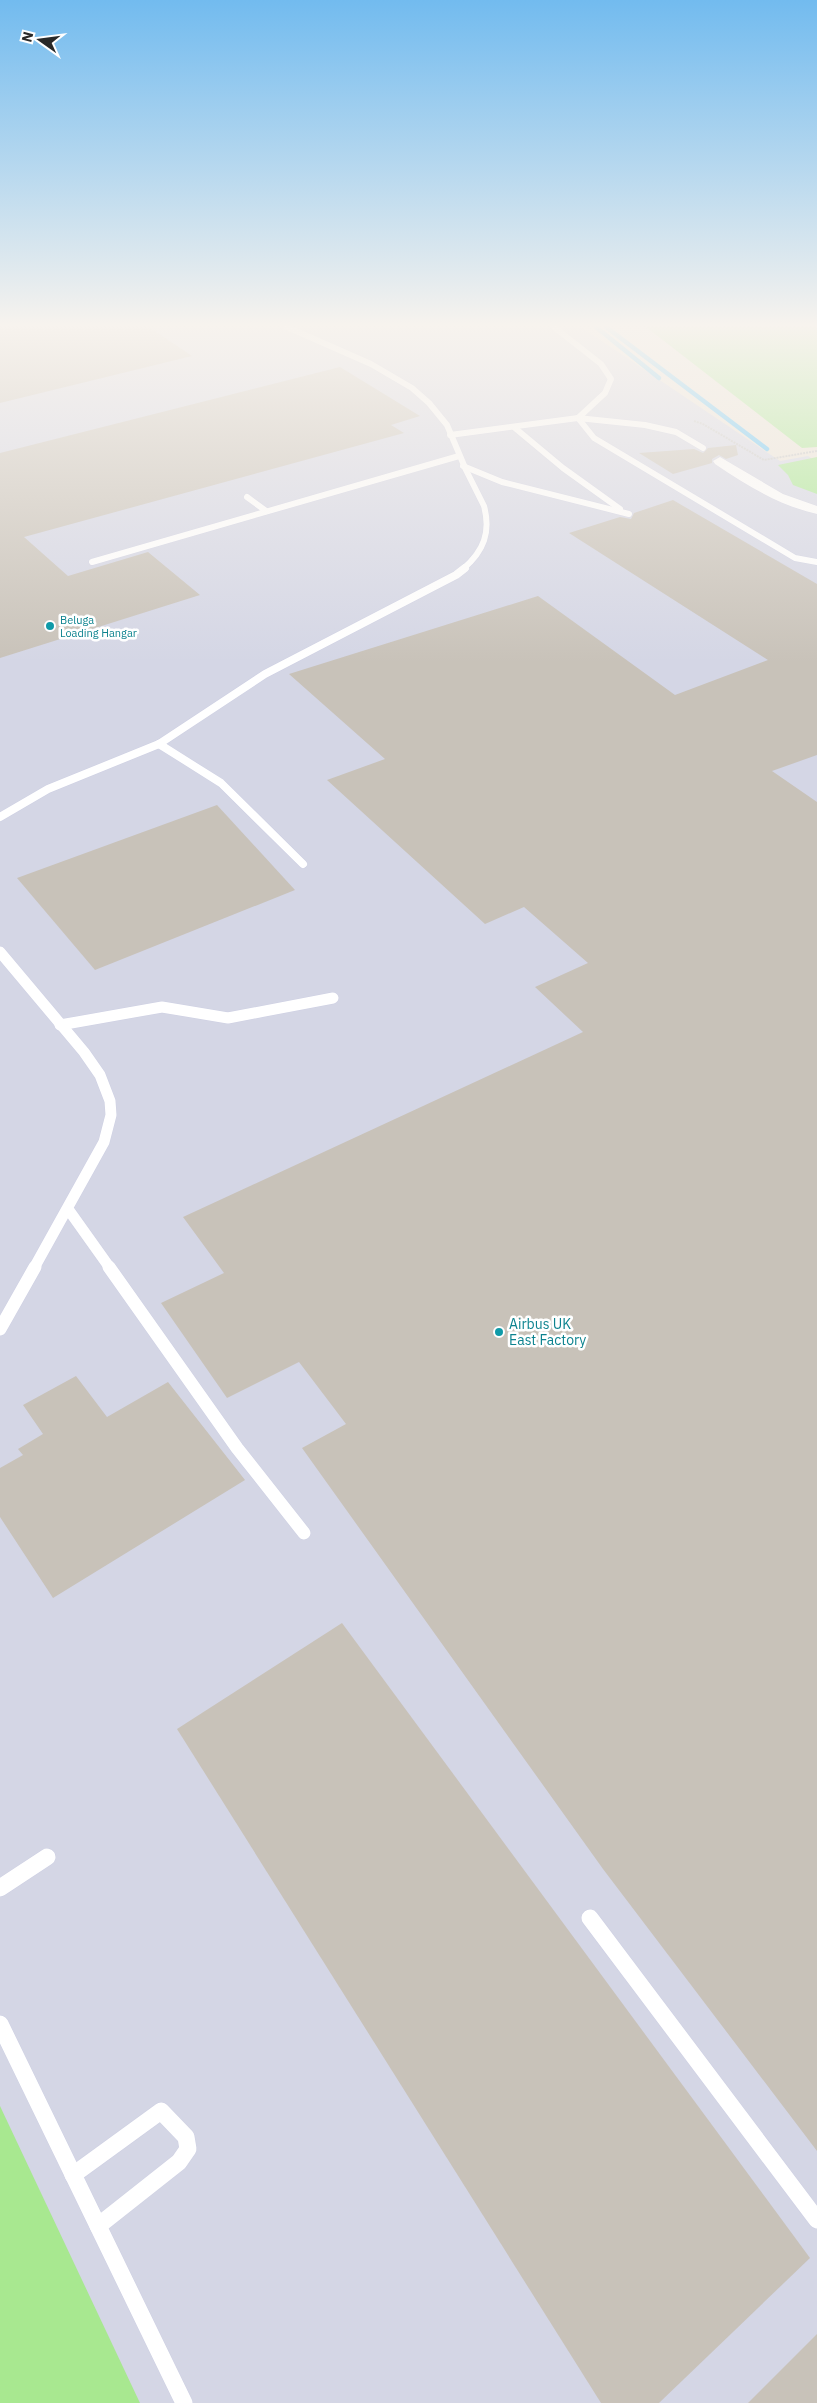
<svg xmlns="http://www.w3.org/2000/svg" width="817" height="2403" font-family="'IBM Plex Sans',sans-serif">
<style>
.airport{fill:#d4d6e5}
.green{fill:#a8e890}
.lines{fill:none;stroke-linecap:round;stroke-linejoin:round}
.stream{stroke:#61c6f9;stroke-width:4.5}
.building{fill:#c8c2b9}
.lane-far4-casing{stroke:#ced0e3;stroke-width:7}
.lane-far3-casing{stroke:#ced0e3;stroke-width:9}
.lane-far2-casing{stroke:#ced0e3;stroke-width:12}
.lane-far1-casing{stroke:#ced0e3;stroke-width:14}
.lane-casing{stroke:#ced0e3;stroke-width:18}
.street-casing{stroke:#ced0e3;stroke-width:1}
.path{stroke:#c7c7c7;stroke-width:2;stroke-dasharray:2 1;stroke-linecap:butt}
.lane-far4{stroke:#fff;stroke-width:6}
.lane-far3{stroke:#fff;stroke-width:8}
.lane-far2{stroke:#fff;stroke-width:11}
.lane-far1{stroke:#fff;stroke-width:13}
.lane{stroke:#fff;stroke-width:17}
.street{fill:#fff;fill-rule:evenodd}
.culture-dot{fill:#0f9aa8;stroke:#fff;stroke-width:2}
.labels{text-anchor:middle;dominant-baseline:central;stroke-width:5;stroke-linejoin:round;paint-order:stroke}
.far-culture-label{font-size:11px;fill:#0d838f;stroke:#fff;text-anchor:start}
.culture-label{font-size:14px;fill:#0d838f;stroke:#fff;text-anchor:start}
</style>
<rect width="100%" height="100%" fill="#ede5d9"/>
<polygon class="airport" points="0,327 581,327 780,461 808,456 817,462 817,2403 0,2403"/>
<g class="green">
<polygon points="646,327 817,327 817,447 802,448"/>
<polygon points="817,457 817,494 793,485 788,475 778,465"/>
<polygon points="0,2106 140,2403 0,2403"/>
</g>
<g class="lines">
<g class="stream">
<polyline points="596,327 659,378"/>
<polyline points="606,327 767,449"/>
</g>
</g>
<g class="building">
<polygon points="0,327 149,327 192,356 0,403"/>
<polygon points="340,367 420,416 391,425 404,433 24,537 68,576 148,552 200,595 0,658 0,453"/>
<polygon points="736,445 738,455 726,459 719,455 712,459 712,463 673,474 639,453 694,449 703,453 708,448"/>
<polygon points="673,500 817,584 817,755 772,771 817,802 817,2151 603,1869 302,1448 346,1424 299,1362 227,1398 161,1303 224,1273 183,1217 583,1032 535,987 588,963 524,907 485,924 327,780 385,759 289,674 538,596 675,695 768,660 569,533 620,517 631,519 634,513"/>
<polygon points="217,805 295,890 95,970 17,878"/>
<polygon points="76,1376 107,1417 168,1382 245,1480 53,1598 0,1517 0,1468 23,1455 18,1449 43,1434 23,1405"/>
<polygon points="342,1623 810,2258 659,2403 601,2403 177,1729"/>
<polygon points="817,2334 817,2403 748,2403"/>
</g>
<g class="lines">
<defs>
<g id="lane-far4">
<path d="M287,327L371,364L412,388L429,403L447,425L466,470L484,506C491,532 484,551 463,569"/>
<polyline points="554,327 601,364 611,379 605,393 578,418"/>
<polyline points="578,418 594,438 795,558 817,562"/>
<polyline points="515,428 563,468 620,509"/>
<polyline points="450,435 578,418 645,425 676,432 703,448"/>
<polyline points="463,466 502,482 629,514"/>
<polyline points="247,497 266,511"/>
<polyline points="92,562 459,456"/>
</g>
<g id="lane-far3">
<polyline points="159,744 221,783 303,864"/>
<polyline points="0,817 48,789 159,744 265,674 456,575 465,568"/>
</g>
<g id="lane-far2">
<polyline points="0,952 84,1052 100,1075 110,1101 111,1115 104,1142 34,1268"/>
<polyline points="60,1025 162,1007 228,1018 333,998"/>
<polyline points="68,1209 110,1268"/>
</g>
<g id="lane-far1">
<polyline points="109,1267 237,1448 304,1533"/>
<polyline points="0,1329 35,1267"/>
</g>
<g id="lane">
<polyline points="0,1888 47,1857"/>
<polyline points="590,1918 817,2220"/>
<polyline points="0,2024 184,2403"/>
<polyline points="73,2175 161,2111 186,2137 188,2149 179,2162 98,2226"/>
</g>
<path id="street" d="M720,457L783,494L817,506V514C778,505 748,486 715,464L713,461Z"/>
</defs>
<use href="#lane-far4" class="lane-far4-casing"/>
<use href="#lane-far3" class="lane-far3-casing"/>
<use href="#lane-far2" class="lane-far2-casing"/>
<use href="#lane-far1" class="lane-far1-casing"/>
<use href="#lane" class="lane-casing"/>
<use href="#street" class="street-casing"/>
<polyline class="path" points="694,421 703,424 764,460 817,451"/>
<use href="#lane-far4" class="lane-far4"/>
<use href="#lane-far3" class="lane-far3"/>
<use href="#lane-far2" class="lane-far2"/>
<use href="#lane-far1" class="lane-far1"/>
<use href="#lane" class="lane"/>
<use href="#street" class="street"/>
</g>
<linearGradient id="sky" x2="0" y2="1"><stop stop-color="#72bbef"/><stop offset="0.49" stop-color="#f7f3ee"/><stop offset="1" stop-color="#f7f3ee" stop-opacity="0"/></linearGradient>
<rect width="817" height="663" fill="url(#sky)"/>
<g class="culture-dot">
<circle cx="50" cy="626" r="5"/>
<circle cx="499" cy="1332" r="5"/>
</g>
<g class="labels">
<g class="far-culture-label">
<text x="60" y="620">Beluga<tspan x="60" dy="13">Loading Hangar</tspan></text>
</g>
<g class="culture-label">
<text x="509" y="1324">Airbus UK<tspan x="509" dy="16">East Factory</tspan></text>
</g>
</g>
<g transform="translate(40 40) rotate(284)" stroke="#ffffff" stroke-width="4" paint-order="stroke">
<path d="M0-4L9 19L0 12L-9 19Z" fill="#292929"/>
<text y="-8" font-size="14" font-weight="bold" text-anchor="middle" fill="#292929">N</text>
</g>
</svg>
